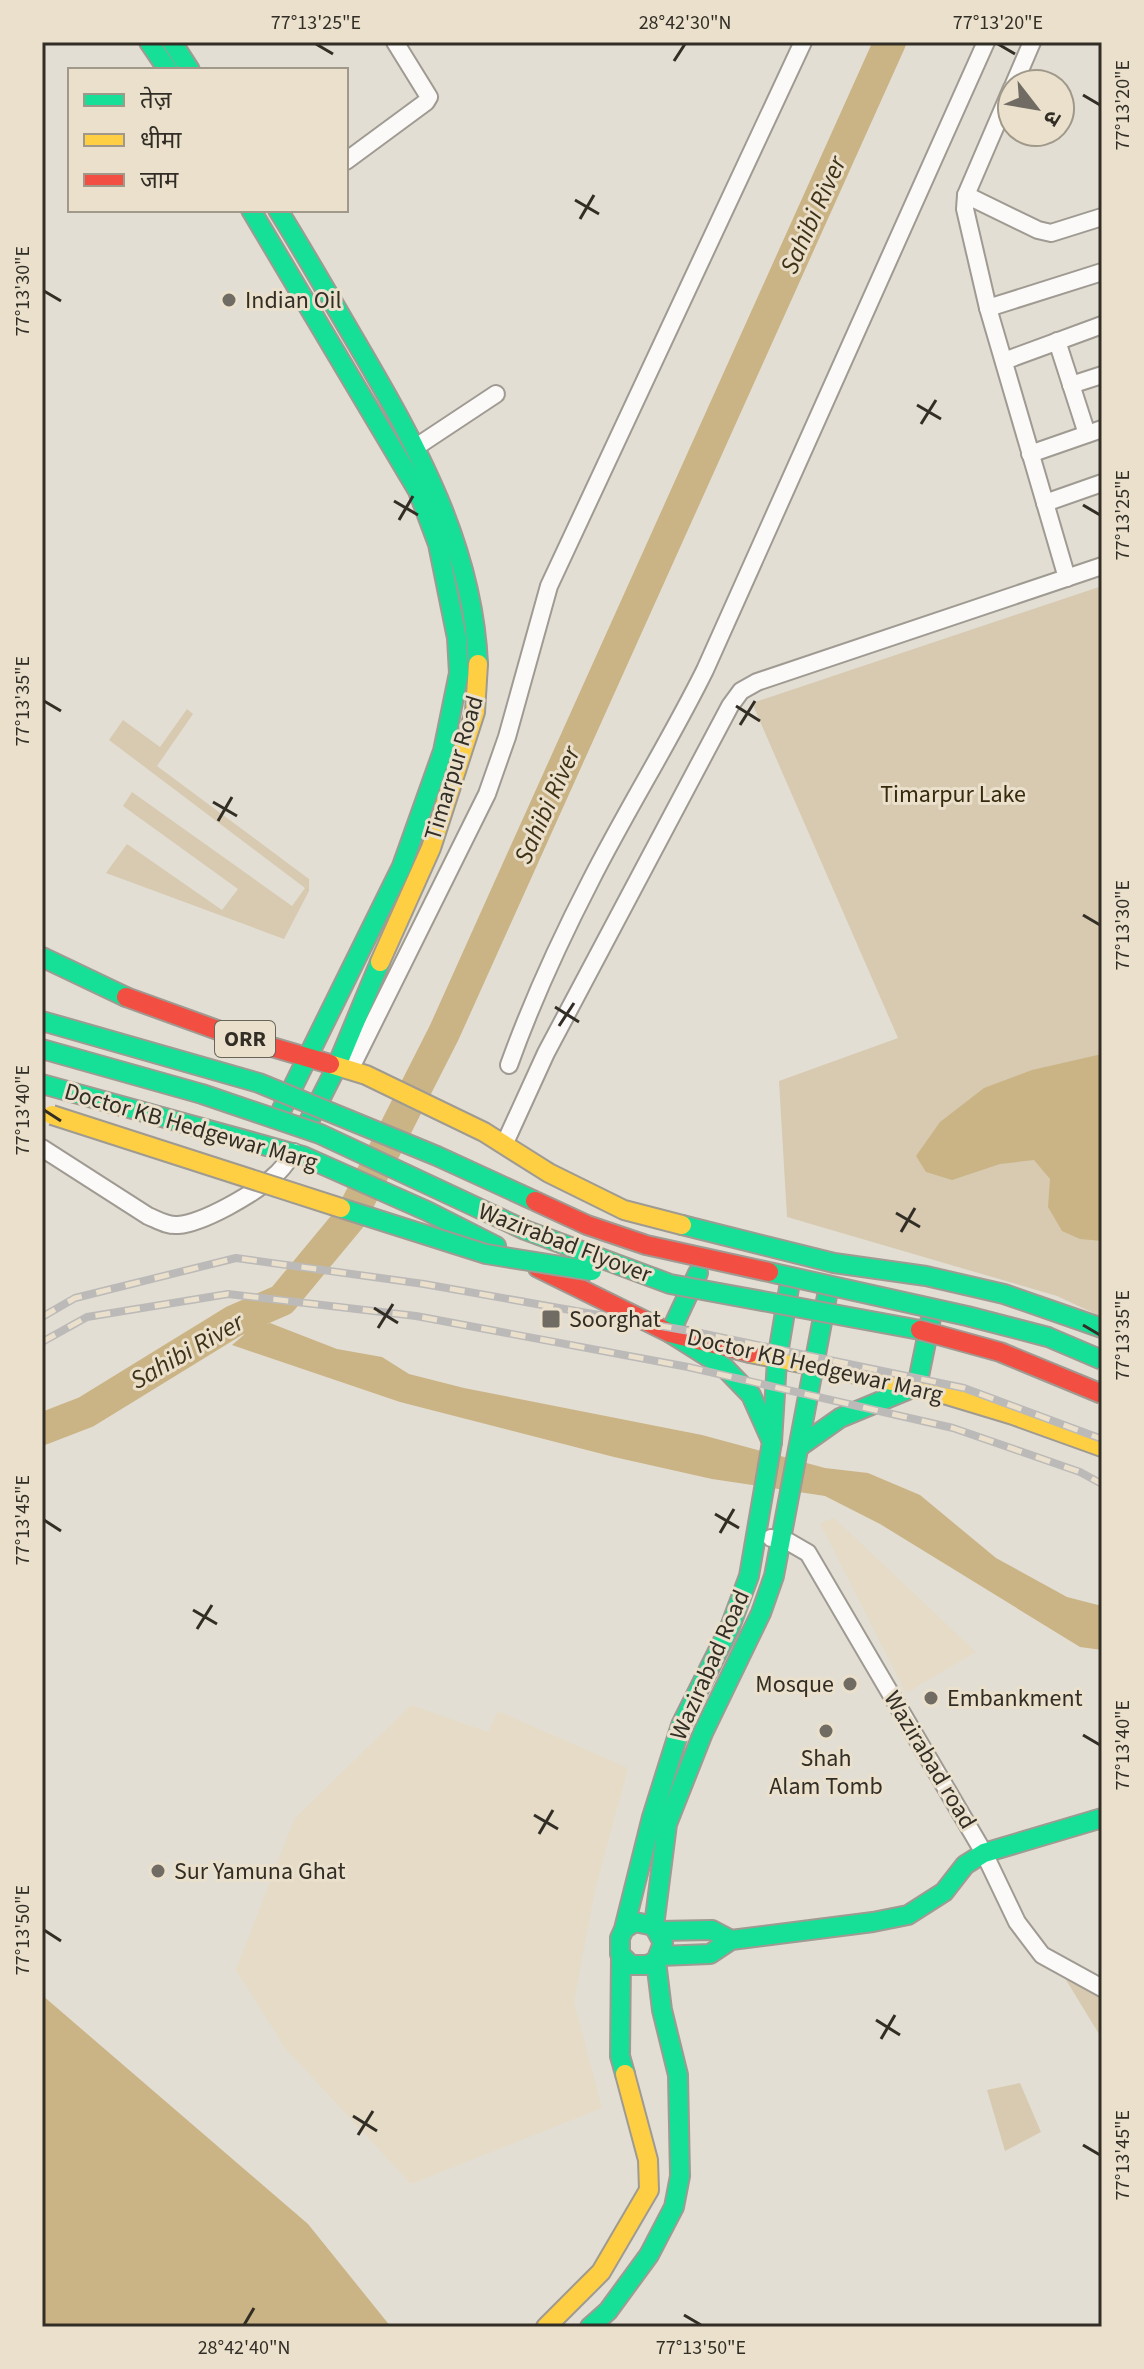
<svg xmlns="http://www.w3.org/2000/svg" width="1144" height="2369" font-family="'Source Sans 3','Noto Sans Devanagari',sans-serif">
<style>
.built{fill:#e5dbc7}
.green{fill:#d7cab0}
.water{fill:#cab486}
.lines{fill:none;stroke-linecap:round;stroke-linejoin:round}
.canal{stroke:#cab486;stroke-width:18}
.river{stroke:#cab486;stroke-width:32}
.street-casing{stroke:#9f9a92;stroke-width:20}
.fast-casing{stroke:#9f9a92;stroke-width:22}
.slow-casing{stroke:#9f9a92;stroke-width:22}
.jam-casing{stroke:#9f9a92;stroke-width:22}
.street{stroke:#fbfaf8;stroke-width:16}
.fast{stroke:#16e098;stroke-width:18}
.slow{stroke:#ffcf43;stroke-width:18}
.jam{stroke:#f24e42;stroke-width:18}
.rail-casing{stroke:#bcbab8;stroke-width:8}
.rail{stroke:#eae0cc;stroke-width:5;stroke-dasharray:15;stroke-linecap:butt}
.fast-bridge-casing{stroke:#9f9a92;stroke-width:22;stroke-linecap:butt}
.slow-bridge-casing{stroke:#9f9a92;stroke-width:22;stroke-linecap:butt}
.jam-bridge-casing{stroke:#9f9a92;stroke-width:22;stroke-linecap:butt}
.fast-bridge{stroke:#16e098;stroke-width:18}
.slow-bridge{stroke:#ffcf43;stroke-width:18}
.jam-bridge{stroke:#f24e42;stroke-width:18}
.ticks{fill:none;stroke:#322e26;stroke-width:3}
.poi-dot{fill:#706c63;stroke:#eae0cc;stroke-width:3}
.labels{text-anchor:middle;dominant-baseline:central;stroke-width:6;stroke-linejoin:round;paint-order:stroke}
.shield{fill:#eae0cc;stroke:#696358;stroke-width:2}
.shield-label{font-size:22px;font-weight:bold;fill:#322e26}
.poi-label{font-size:24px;fill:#322e26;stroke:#eae0cc;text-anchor:start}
.street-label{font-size:24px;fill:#322e26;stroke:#eae0cc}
.park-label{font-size:24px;fill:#362a0d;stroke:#eae0cc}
.water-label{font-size:26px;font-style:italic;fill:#3f3216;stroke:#eae0cc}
.neatline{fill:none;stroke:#322e26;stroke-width:3}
.ticks-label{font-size:20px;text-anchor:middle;fill:#322e26}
</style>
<rect width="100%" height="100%" fill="#e3ded3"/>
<g class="built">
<polygon points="834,1518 976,1652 906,1693 820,1523"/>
<polygon points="411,1705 488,1732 498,1711 628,1768 595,1890 574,2002 602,2108 411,2184 285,2048 236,1970 294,1819"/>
</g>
<g class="green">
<polygon points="1102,586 1102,1317 1057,1296 787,1217 779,1081 898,1038 752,703"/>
<polygon points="187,709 193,714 157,766 309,879 309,891 284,939 106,873 127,844 222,910 238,889 123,806 132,792 292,906 305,888 109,740 123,720 160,747"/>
<polygon points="1057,1965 1102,1993 1102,2039"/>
<polygon points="1020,2083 1041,2132 1005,2151 987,2090"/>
</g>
<g class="water">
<polygon points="1102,1054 1102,1241 1080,1239 1062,1231 1048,1207 1050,1179 1034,1160 1000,1164 952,1180 926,1172 916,1156 940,1122 984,1088 1032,1070"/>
<polygon points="270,1323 337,1349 382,1357 409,1374 464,1388 702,1435 825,1468 868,1473 920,1495 996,1558 1067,1597 1102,1606 1102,1650 1080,1647 880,1524 825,1496 712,1479 614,1457 400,1402 232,1345 252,1328"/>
<polygon points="42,1995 308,2224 391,2327 42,2327"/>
</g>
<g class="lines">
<polyline class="canal" points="234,1321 273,1336"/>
<polyline class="river" points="42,1429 86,1412 234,1321 282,1300 350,1218 444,1033 890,42"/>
<defs>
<g id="street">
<polyline points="1014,84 1032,42"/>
<polyline points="1012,88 966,195 965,209 988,308 1067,578"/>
<polyline points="346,161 426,102 429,97 395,42"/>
<polyline points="966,195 1038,230 1051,233 1102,217"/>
<polyline points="988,308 1102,272"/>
<polyline points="1057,341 1087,434"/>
<polyline points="1004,361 1102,325"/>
<polyline points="1071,385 1102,375"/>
<polyline points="416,447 496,394"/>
<polyline points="1030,454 1102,429"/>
<polyline points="1045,503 1102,483"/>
<path d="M509,1065C532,1001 560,940 591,880C627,809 670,741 705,670L986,42"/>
<polyline points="350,1070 487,794 507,737 549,586 803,42"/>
<polyline points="504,1145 546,1053 730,706 741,691 757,682 1102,566"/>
<path d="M42,1148L148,1216C158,1220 167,1226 178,1225C204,1223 253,1194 273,1177C282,1170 288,1161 294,1152"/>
<polyline points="771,1538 789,1542 808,1553 984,1853 1017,1922 1042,1955 1102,1988"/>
</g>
<g id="fast">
<polyline points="149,42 168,70"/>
<polyline points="172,42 190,70"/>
<polyline points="251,210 418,491 438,544 457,638 459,673 443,751 402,866 282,1109"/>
<path d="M278,210C306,255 332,301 359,347C417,446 473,547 478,664"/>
<polyline points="42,957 126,997"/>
<polyline points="42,1084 303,1156 427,1211 496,1246"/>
<polyline points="309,1121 336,1068 380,962"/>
<polyline points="682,1225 834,1263 926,1276 1004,1294 1102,1328"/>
<polyline points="698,1273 670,1333 724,1367 751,1395 772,1442"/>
<polyline points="799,1447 840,1418 917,1386 932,1313"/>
<polyline points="654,1926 667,1824 703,1733 761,1613 774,1576 827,1296"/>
<polyline points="624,1929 635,1922 654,1926 663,1943 656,1961 647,1965 631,1965 620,1954 620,1938 624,1929 652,1817 681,1725 730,1627 749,1576 772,1442 777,1360 789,1288"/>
<polyline points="659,1931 712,1930 731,1940"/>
<polyline points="660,1956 710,1954 731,1940 873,1922 908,1915 944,1892 965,1865 984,1853 1102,1818"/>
<polyline points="621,1957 620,2056 625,2074"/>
<polyline points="590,2327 608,2311 649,2255 674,2207 680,2176 678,2075 662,2010 656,1961"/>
</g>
<g id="slow">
<polyline points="380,962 431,848 475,712 478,664"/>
<polyline points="330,1064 366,1075 484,1132 549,1173 624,1210 682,1225"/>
<polyline points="750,1353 917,1386 1013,1415 1102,1447"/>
<polyline points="546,2327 601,2272 649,2190 648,2160 625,2074"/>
</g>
<g id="jam">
<polyline points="126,997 234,1036 330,1064"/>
<polyline points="538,1268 670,1333 750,1353"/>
</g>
</defs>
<use href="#street" class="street-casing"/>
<use href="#fast" class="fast-casing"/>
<use href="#slow" class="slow-casing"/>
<use href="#jam" class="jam-casing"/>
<use href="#street" class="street"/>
<use href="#fast" class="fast"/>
<use href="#slow" class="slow"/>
<use href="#jam" class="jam"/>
<defs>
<g id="rail">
<polyline points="42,1317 75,1298 236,1258 424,1284 559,1308 695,1332 964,1388 1102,1439"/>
<polyline points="42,1342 87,1317 228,1294 416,1316 688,1367 953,1428 1080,1472 1102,1484"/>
</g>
</defs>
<use href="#rail" class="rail-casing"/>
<use href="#rail" class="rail"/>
<defs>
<g id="fast-bridge">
<polyline points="42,1021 259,1083 437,1156 535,1201"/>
<polyline points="42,1049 202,1094 320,1134 525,1230 670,1284 920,1330"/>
<polyline points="341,1208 486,1254 592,1271"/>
<polyline points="769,1272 967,1316 1048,1337 1102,1360"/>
</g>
<polyline id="slow-bridge" points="52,1115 341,1208"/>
<g id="jam-bridge">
<polyline points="535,1201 587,1225 646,1245 769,1272"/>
<polyline points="920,1330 1000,1352 1102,1394"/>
</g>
</defs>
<use href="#fast-bridge" class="fast-bridge-casing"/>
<use href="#slow-bridge" class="slow-bridge-casing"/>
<use href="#jam-bridge" class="jam-bridge-casing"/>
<use href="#fast-bridge" class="fast-bridge"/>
<use href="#slow-bridge" class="slow-bridge"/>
<use href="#jam-bridge" class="jam-bridge"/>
</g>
<path class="ticks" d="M316,44L333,54M998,44L1015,54M674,61L685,44M1083,95L1100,105M575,200L599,214M580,219L594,195M44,291L61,301M917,405L941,419M921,424L936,400M394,501L418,515M1083,505L1100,515M399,520L413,496M44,701L61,711M736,706L760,721M740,725L755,701M213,802L237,816M218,821L232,797M1083,915L1100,925M555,1007L579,1022M559,1026L574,1003M44,1110L61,1121M896,1213L920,1227M901,1232L915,1208M374,1308L398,1323M1083,1325L1100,1335M378,1328L393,1304M715,1514L739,1528M44,1520L61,1531M720,1533L734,1509M193,1610L217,1624M197,1629L212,1605M1083,1735L1100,1745M534,1815L558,1829M539,1834L553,1810M44,1930L61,1941M876,2020L900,2035M881,2039L895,2015M353,2116L377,2131M358,2135L373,2111M1083,2145L1100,2155M684,2315L701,2325M244,2325L254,2308"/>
<g class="poi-dot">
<circle cx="229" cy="300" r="8"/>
<rect x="541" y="1309" width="20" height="20" rx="4"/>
<circle cx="850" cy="1684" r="8"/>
<circle cx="931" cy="1698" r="8"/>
<circle cx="826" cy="1731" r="8"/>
<circle cx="158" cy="1871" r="8"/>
</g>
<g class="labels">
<rect class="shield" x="215" y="1021" width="60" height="36" rx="6"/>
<g class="shield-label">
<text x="245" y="1039">ORR</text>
</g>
<g class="poi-label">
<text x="245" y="300">Indian Oil</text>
<text x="569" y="1319">Soorghat</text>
<text x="834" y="1684" text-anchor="end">Mosque</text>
<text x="947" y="1698">Embankment</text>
<text x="826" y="1758" text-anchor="middle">Shah<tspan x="826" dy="28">Alam Tomb</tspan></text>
<text x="174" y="1871">Sur Yamuna Ghat</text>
</g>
<g class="street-label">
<text transform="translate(454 768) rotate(-73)">Timarpur Road</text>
<text transform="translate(191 1127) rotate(16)">Doctor KB Hedgewar Marg</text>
<text transform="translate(565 1243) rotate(21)">Wazirabad Flyover</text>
<text transform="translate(815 1366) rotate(13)">Doctor KB Hedgewar Marg</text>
<text transform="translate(710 1665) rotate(-66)">Wazirabad Road</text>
<text transform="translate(930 1760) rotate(59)">Wazirabad road</text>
</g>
<g class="park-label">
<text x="953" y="794">Timarpur Lake</text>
</g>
<g class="water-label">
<text transform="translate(813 215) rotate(-66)">Sahibi River</text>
<text transform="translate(547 805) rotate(-66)">Sahibi River</text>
<text transform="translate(187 1351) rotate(-30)">Sahibi River</text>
</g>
</g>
<rect width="1144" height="2369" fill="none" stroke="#eae0cc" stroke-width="88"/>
<rect x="68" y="68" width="280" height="144" fill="#eae0cc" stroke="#a0998a" stroke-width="2"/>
<rect x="84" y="94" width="40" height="12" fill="#16e098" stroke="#a0998a" stroke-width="2"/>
<text x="140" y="108" font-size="24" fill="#322e26">तेज़</text>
<rect x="84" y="134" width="40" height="12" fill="#ffcf43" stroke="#a0998a" stroke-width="2"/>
<text x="140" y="148" font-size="24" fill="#322e26">धीमा</text>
<rect x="84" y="174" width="40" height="12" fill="#f24e42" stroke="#a0998a" stroke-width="2"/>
<text x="140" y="188" font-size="24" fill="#322e26">जाम</text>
<g transform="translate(1036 108) rotate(121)"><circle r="38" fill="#eae0cc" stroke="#a0998a" stroke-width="2"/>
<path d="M0-6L14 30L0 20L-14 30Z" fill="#706c63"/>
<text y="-12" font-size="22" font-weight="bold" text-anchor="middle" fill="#322e26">उ</text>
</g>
<rect x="44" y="44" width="1056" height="2281" class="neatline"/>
<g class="ticks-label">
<text x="316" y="29">77°13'25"E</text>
<text x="685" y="29">28°42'30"N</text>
<text x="998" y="29">77°13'20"E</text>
<text transform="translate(1122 105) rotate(-90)" y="7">77°13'20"E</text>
<text transform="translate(22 291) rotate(-90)" y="7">77°13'30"E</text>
<text transform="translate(1122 515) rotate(-90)" y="7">77°13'25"E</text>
<text transform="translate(22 701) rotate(-90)" y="7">77°13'35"E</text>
<text transform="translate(1122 925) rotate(-90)" y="7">77°13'30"E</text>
<text transform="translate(22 1110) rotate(-90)" y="7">77°13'40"E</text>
<text transform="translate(1122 1335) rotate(-90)" y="7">77°13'35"E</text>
<text transform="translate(22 1520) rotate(-90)" y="7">77°13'45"E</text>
<text transform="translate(1122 1745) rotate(-90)" y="7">77°13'40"E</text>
<text transform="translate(22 1930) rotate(-90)" y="7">77°13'50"E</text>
<text transform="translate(1122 2155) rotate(-90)" y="7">77°13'45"E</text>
<text x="244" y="2354">28°42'40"N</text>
<text x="701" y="2354">77°13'50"E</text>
</g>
</svg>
